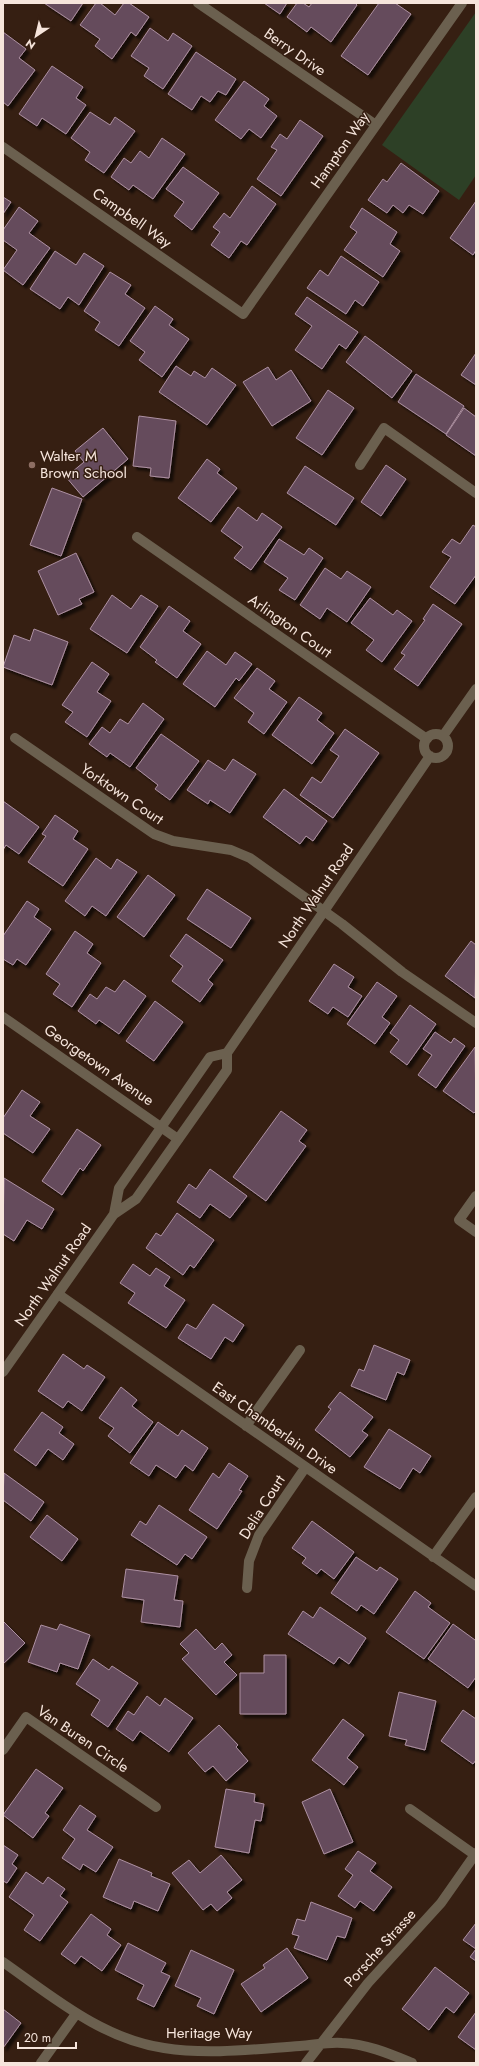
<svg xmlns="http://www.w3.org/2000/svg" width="479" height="2066" viewBox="0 0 479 2066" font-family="Jost,sans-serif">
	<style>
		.green { fill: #2d4026 }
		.building { fill: #654b5b; stroke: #ad90a2; filter: url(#shadow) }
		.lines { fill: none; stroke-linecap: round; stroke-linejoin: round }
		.minor { stroke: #6b604f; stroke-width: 10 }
		.tertiary { stroke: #6b604f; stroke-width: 10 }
		.education-dot { fill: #8d6e63; stroke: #361f12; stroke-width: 1.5 }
		.labels { text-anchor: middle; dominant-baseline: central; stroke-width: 3; stroke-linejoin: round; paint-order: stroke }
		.street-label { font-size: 15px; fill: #f6e5dc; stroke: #361f12 }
		.poi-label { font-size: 15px; fill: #f6e5dc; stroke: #361f12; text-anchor: start }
	</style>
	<defs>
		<filter id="shadow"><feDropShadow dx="3.5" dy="3.5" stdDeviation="1" flood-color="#0009"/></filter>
	</defs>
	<rect width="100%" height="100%" fill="#361f12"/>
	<path class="green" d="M476 12V175L459 200 382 145Z"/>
	<path class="building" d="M44 3H83L71 21Z
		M96 3H100L115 15 124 3H129L149 17 136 36 131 32 112 59 95 46 100 39 80 25Z
		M264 3H287L280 14Z
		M297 3H303L309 7 312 3H355L357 5 331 42 311 27 307 32 287 17Z
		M379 3H395L411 14 368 75 341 56Z
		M150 28 168 41 173 33 192 46 163 89 144 76 149 68 131 56Z
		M3 32 26 49 19 58 35 70 8 106 3 102Z
		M196 52 236 79 226 95 218 91 210 102 201 96 192 110 168 94Z
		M52 66 83 87 76 98 86 105 66 134 42 118 37 126 19 114Z
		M244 81 269 99 264 106 277 116 261 138 249 129 241 139 215 120Z
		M90 112 110 125 115 117 135 131 104 173 85 160 90 152 71 138Z
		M300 120 323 136 281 196 257 179 277 150 271 147 280 134 287 139Z
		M162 138 185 154 153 199 133 185 129 190 111 177 124 158 131 163 140 151 149 158Z
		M401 163 439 191 423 214 409 205 403 213 393 205 387 213 368 200 383 179 387 182Z
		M183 167 219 193 192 230 174 216 184 202 166 189Z
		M252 186 276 204 247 245 241 241 229 258 211 245 220 232 213 227 224 213 230 218Z
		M3 197 11 202 3 214Z
		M476 201V250L473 255 450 238Z
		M19 207 38 221 29 233 50 248 23 285 3 270 17 250 3 240V230Z
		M362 208 397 232 390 244 400 251 383 277 344 250 357 232 350 227Z
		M55 251 76 265 84 253 104 266 79 305 68 297 60 309 30 289Z
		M341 256 379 282 363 306 355 300 346 314 307 288 320 270 328 276Z
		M110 272 131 285 125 294 145 308 119 346 95 330 100 322 84 311Z
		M307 297 358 332 346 349 339 344 322 369 295 350 312 326 295 314Z
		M155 306 173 319 169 325 189 339 162 377 139 360 145 352 130 341Z
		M365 336 412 371 392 398 346 362Z
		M476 353V385L461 375Z
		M176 366 191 376 194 371 205 378 212 368 236 385 207 425 159 392Z
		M268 367 276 380 291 370 311 401 272 426 243 382Z
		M416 374 464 406 446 434 398 402Z
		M328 390 354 408 322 455 296 438Z
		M464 408 476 417V456L446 435Z
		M139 416 176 421 169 478 150 476 151 468 133 466Z
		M103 428 128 459 83 497 66 477 84 462 75 451Z
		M207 459 220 469 217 473 237 488 211 522 178 498Z
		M386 465 406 479 381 516 361 502Z
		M305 466 354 498 336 525 287 493Z
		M52 488 82 499 61 556 30 545Z
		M238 507 257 521 262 513 282 527 251 570 234 558 243 547 221 531Z
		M473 525 476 527V575L455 604 430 587 451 557 442 552 452 539 460 544Z
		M279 539 304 555 309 548 323 558 295 600 279 590 288 578 264 562Z
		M76 553 94 592 79 599 82 604 58 615 38 571Z
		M325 568 341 579 347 571 371 587 347 622 327 608 320 619 300 605Z
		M112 595 131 609 141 595 158 606 127 653 90 629Z
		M370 598 393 615 397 610 412 621 382 662 366 650 374 640 351 623Z
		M433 604 462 624 418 686 394 669 405 655 401 653 425 620 423 619Z
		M169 606 190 621 183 631 201 644 177 678 155 662 157 660 140 647Z
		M34 629 68 642 52 685 3 667 14 635 30 641Z
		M207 651 226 665 235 652 252 664 239 681 236 678 215 707 183 684Z
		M92 662 109 674 97 692 111 701 87 737 65 722 73 712 62 705Z
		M257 668 275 681 269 689 287 702 264 734 248 722 254 713 234 698Z
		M299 697 322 713 317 720 334 733 312 764 272 735Z
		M143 703 164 719 130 767 110 753 107 757 89 744 102 727 110 733 120 719 128 724Z
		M345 729 379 753 333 818 300 795 312 777 321 783 339 756 330 750Z
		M161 734 199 761 170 800 155 789 158 785 136 768Z
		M233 759 256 774 230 813 210 800 208 804 187 790 208 760 225 771Z
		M284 789 327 821 313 841 306 836 300 844 263 817Z
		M3 801 39 827 19 854 6 845 3 850Z
		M55 815 78 831 73 839 88 849 63 886 28 862 46 836 42 834Z
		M96 858 111 869 117 859 137 872 106 916 92 906 85 916 65 901Z
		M148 875 175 895 144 937 117 917Z
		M207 889 251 918 231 948 187 919Z
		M27 901 39 909 34 917 51 929 26 965 17 959 13 965 3 959V936Z
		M75 931 93 944 87 953 101 963 72 1007 53 994 60 984 46 974Z
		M186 934 223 960 208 980 213 984 200 1002 172 981 183 966 170 956Z
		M471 941 476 945 475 998 445 976Z
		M334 964 354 977 348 987 362 996 348 1017 333 1007 328 1014 309 1001Z
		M124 980 146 996 119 1034 99 1020 96 1024 78 1011 90 994 97 999 106 987 115 992Z
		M377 982 397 996 382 1017 390 1023 375 1044 347 1024Z
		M155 1001 183 1022 154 1061 126 1041Z
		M410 1005 436 1024 407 1065 390 1052 399 1040 390 1033Z
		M435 1032 451 1043 454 1038 465 1046 436 1088 418 1075 432 1055 423 1049Z
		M475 1047 476 1111 474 1113 443 1091Z
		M22 1090 40 1102 30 1116 50 1129 33 1153 3 1133V1118Z
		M281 1111 307 1130 299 1141 306 1146 266 1201 233 1177Z
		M77 1129 101 1145 83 1171 80 1168 62 1195 42 1181Z
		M210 1169 247 1196 230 1218 210 1204 200 1218 177 1202 189 1184 196 1189Z
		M4 1178 54 1209 42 1229 27 1220 14 1241 3 1234Z
		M177 1213 214 1240 194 1268 190 1265 183 1275 146 1248 156 1233 161 1236Z
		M133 1264 150 1276 156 1268 170 1277 164 1286 185 1300 166 1328 128 1303 135 1293 120 1283Z
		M213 1304 244 1325 233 1342 225 1337 211 1359 178 1338 187 1324 196 1329Z
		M374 1345 410 1360 404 1375 397 1372 386 1400 351 1386 359 1369 364 1371Z
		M63 1354 84 1369 87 1365 105 1377 82 1411 68 1401 63 1408 38 1391Z
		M121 1387 137 1400 132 1406 153 1422 130 1453 108 1436 114 1428 99 1418Z
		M340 1392 373 1417 362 1431 368 1435 350 1457 315 1430 331 1409 328 1407Z
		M42 1412 63 1427 59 1433 74 1444 63 1460 48 1449 36 1466 14 1450Z
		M158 1422 178 1436 182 1430 208 1448 193 1471 185 1465 176 1478 156 1465 149 1476 130 1463Z
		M389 1429 431 1456 420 1473 413 1468 400 1489 364 1467Z
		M229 1463 248 1476 239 1490 242 1491 217 1529 189 1510 213 1473 219 1478Z
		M4 1473 44 1502 31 1521 3 1500Z
		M159 1505 207 1537 192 1559 185 1554 177 1565 131 1535 140 1521 146 1525Z
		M47 1515 78 1539 62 1561 30 1537Z
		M312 1521 354 1552 334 1579 321 1569 317 1574 302 1563 306 1558 292 1548Z
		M356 1557 377 1571 380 1567 398 1579 374 1614 361 1605 357 1611 331 1593Z
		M126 1569 178 1576 174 1600 183 1601 180 1627 141 1622 144 1600 122 1597Z
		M415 1591 431 1603 428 1607 450 1623 424 1659 386 1632Z
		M320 1607 366 1638 349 1664 339 1657 334 1664 288 1634 303 1611 313 1618Z
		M3 1621 25 1643 3 1664Z
		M60 1624 90 1635 78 1669 60 1663 57 1672 28 1662 41 1625 57 1630Z
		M453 1624 475 1640 476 1639V1677L468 1688 428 1659Z
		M196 1629 215 1650 222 1643 232 1655 224 1662 237 1675 216 1695 182 1659 189 1653 180 1644Z
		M264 1655H286V1714H240V1673H264Z
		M93 1659 109 1670 112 1666 138 1683 108 1727 91 1715 100 1700 76 1684Z
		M399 1692 436 1701 425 1750 405 1745 407 1740 389 1736Z
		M147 1696 160 1706 165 1698 193 1718 169 1752 140 1731 133 1741 116 1729 128 1711 134 1715Z
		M463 1710 476 1719V1760L473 1764 441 1741Z
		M343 1719 364 1735 347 1758 358 1767 344 1785 312 1760Z
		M219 1725 238 1745 236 1747 248 1761 226 1781 213 1766 205 1772 188 1753Z
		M36 1769 63 1788 45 1813 49 1816 33 1838 3 1815Z
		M226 1789 255 1794 254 1802 264 1804 261 1821 255 1820 249 1853 215 1847Z
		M330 1789 353 1842 324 1854 302 1802Z
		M80 1805 96 1816 87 1830 113 1847 96 1872 83 1864 80 1870 62 1858 75 1839 63 1830Z
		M3 1845 18 1855 12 1864 17 1868 7 1883 3 1881Z
		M358 1851 376 1863 370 1871 392 1887 374 1911 360 1901 355 1908 338 1896 353 1875 345 1869Z
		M221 1855 242 1880 227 1892 232 1898 217 1911 211 1904 203 1910 172 1873 189 1860 200 1873Z
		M119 1859 152 1873 151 1876 170 1884 158 1911 134 1901 131 1909 103 1897Z
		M26 1872 43 1884 48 1877 65 1889 60 1896 68 1902 40 1941 24 1930 34 1915 9 1897Z
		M311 1902 352 1918 345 1938 337 1936 327 1960 294 1948 299 1936 292 1934 297 1919 305 1921Z
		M91 1914 111 1929 107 1935 121 1945 102 1971 81 1956 75 1964 61 1954Z
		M476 1923V1961L470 1957 476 1949 463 1940Z
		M128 1943 166 1963 161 1972 170 1976 154 2007 137 1999 144 1985 115 1970Z
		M287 1948 308 1978 261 2012 241 1984 265 1968 263 1965Z
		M191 1950 234 1970 214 2014 197 2006 201 1998 175 1986Z
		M435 1967 469 1993 454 2013 446 2007 429 2030 402 2009Z
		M3 2009 21 2023 3 2048Z
		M476 2012V2050L458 2037Z"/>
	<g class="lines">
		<path class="minor" d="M198 3 376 125
			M3 147 243 314 462 3
			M360 465 384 428 476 493
			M137 537 427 739
			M15 738 154 834 173 841 231 850 250 858 342 924 402 972 476 1023
			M3 1017 178 1139
			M476 1196 459 1220 476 1232
			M58 1294 476 1586
			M246 1426 300 1350
			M433 1557 476 1497
			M247 1588 249 1561 259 1535 305 1468
			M3 1750 26 1717 156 1807
			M410 1809 475 1855
			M3 1962C53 1997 102 2039 164 2048 208 2055 256 2049 300 2046 314 2045 328 2042 342 2043 367 2044 390 2054 412 2063
			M41 2063 76 2014
			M306 2063 368 1983 441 1903 476 1853"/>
		<path class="tertiary" d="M424 746a12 12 0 1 1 24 0a12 12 0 1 1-24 0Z
			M443 736 476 689
			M114 1214 119 1188 210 1057 227 1053
			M3 1372 114 1214 136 1199 227 1070V1053L430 756"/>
	</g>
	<circle class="education-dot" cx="32" cy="465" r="4"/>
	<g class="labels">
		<g class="street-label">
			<text transform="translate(295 52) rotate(35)">Berry Drive</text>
			<text transform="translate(340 150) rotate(-55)">Hampton Way</text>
			<text transform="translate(132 218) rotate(35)">Campbell Way</text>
			<text transform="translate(290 626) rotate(35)">Arlington Court</text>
			<text transform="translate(122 794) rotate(34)">Yorktown Court</text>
			<text transform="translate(316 896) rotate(-56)">North Walnut Road</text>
			<text transform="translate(99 1065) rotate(35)">Georgetown Avenue</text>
			<text transform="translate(53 1275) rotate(-55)">North Walnut Road</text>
			<text transform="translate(275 1428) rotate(35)">East Chamberlain Drive</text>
			<text transform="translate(262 1507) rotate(-58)">Delia Court</text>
			<text transform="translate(83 1739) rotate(34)">Van Buren Circle</text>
			<text transform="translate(380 1948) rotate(-48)">Porsche Strasse</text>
			<text x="209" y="2033">Heritage Way</text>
		</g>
		<g class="poi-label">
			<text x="40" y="456">Walter M<tspan x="40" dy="17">Brown School</tspan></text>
		</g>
	</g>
	<rect width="479" height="2066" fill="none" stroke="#f6e5dc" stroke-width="8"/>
	<g transform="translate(36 36) rotate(215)" stroke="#361f12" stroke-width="3" paint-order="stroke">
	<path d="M0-3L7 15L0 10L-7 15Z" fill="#f6e5dc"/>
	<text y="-6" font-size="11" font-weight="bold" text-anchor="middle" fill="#f6e5dc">N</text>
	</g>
	<path d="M18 2042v6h58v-6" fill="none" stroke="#f6e5dc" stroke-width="2"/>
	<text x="24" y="2042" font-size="12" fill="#f6e5dc" stroke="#361f12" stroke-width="3" paint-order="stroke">20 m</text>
</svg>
